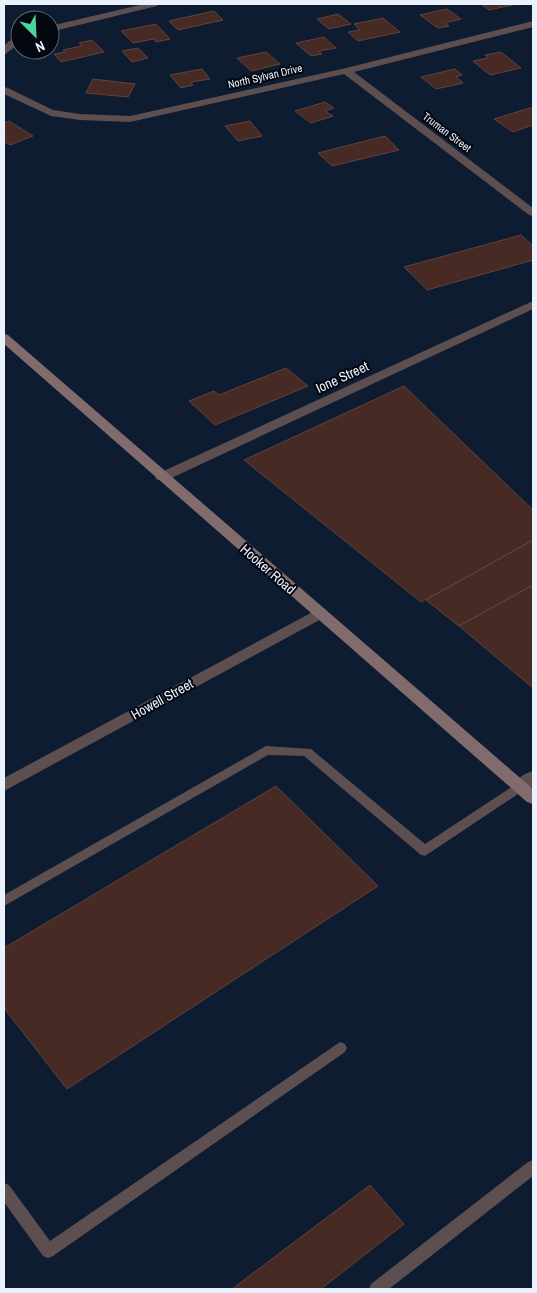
<svg xmlns="http://www.w3.org/2000/svg" width="537" height="1293" viewBox="0 0 537 1293" font-family="'Archivo Narrow',sans-serif">
	<style>
		.building { fill: #482a24; stroke: #62423c }
		.lines { fill: none; stroke-linecap: round; stroke-linejoin: round }
		.service { fill: #5d4e4f; fill-rule: evenodd }
		.minor { fill: #5d4e4f; fill-rule: evenodd }
		.secondary { fill: #826b6c; fill-rule: evenodd }
		.labels { text-anchor: middle; dominant-baseline: central; stroke-width: 4; stroke-linejoin: round; paint-order: stroke }
		.far-street-label { font-size: 11px; fill: #eaf2fe; stroke: #03070f }
		.street-label { font-size: 14px; fill: #eaf2fe; stroke: #03070f }
	</style>
	<rect width="100%" height="100%" fill="#0d1c31"/>
	<path class="building" d="M481 4H517L489 10Z
		M447 9 461 19 445 23 449 26 438 28 420 15Z
		M214 11 223 20 178 30 169 21Z
		M338 14 351 24 329 29 317 19Z
		M383 18 400 32 358 41 348 32 360 30 354 24Z
		M156 24 170 39 156 42 154 39 133 43 121 31Z
		M324 37 336 48 319 51 322 54 311 56 296 43Z
		M92 40 104 52 61 62 54 54 65 52 63 50 82 46 79 43Z
		M138 48 148 58 132 62 122 51Z
		M266 52 280 64 251 71 237 58Z
		M501 52 521 68 490 75 473 61 488 58 485 55Z
		M202 69 210 79 191 82 193 85 181 88 170 75Z
		M455 69 462 75 456 77 463 83 436 89 421 77Z
		M93 79 135 84 128 97 86 93Z
		M325 102 334 108 325 111 333 116 311 123 295 111Z
		M533 107V125L513 132 494 119Z
		M9 121 33 136 10 145 4 141V123Z
		M250 121 262 136 238 141 225 126Z
		M385 136 399 150 332 166 318 153Z
		M521 235 533 246V260L427 290 404 267Z
		M286 368 308 386 215 425 189 401 214 391 219 395Z
		M404 386 533 510V540L421 602 244 460Z
		M533 540V585L459 626 426 600Z
		M533 585V688L459 626Z
		M276 786 378 886 67 1089 4 1008V948Z
		M370 1185 404 1224 321 1289H232Z"/>
	<g class="lines">
		<path class="service" d="M266 746 311 749 425 844 516 784H524L526 787 524 790 425 856 421 855 304 756 268 755 4 906V895Z
			M340 1042 345 1044 347 1048 345 1052 53 1256 48 1258 43 1256 4 1202V1183L9 1185 50 1241Z
			M533 1160V1176L389 1289H369L371 1284 528 1162Z"/>
		<path class="minor" d="M144 4H159L157 6 50 32V26Z
			M533 21V27L354 72 533 208V216L529 215 344 74 130 122 80 120 51 116 4 94V87L8 88 53 110 80 114 130 116 346 68Z
			M20 37V43L4 55V46L9 41Z
			M533 301V309L167 480H157L155 477 157 474Z
			M320 608 325 609 327 613 325 617 4 791V778Z
			M533 771V786L520 793 514 791 512 787C516 779 525 773 533 771Z"/>
		<path class="secondary" d="M4 334 8 335 533 789V804L527 802 4 344Z"/>
	</g>
	<g class="labels">
		<g class="far-street-label">
			<text transform="translate(265 76) rotate(-13)">North Sylvan Drive</text>
			<text transform="translate(447 132) rotate(37)">Truman Street</text>
		</g>
		<g class="street-label">
			<text transform="translate(342 377) rotate(-25)">Ione Street</text>
			<text transform="translate(268 569) rotate(41)">Hooker Road</text>
			<text transform="translate(162 699) rotate(-29)">Howell Street</text>
		</g>
	</g>
	<rect width="537" height="1293" fill="none" stroke="#eaf2fe" stroke-width="10"/>
	<g transform="translate(35 35) rotate(156)"><circle r="24" fill="#03070f" stroke="#5f656f"/>
	<path d="M0-4L9 19L0 12L-9 19Z" fill="#4bd49b"/>
	<text y="-8" font-size="14" font-weight="bold" text-anchor="middle" fill="#eaf2fe">N</text>
	</g>
</svg>
